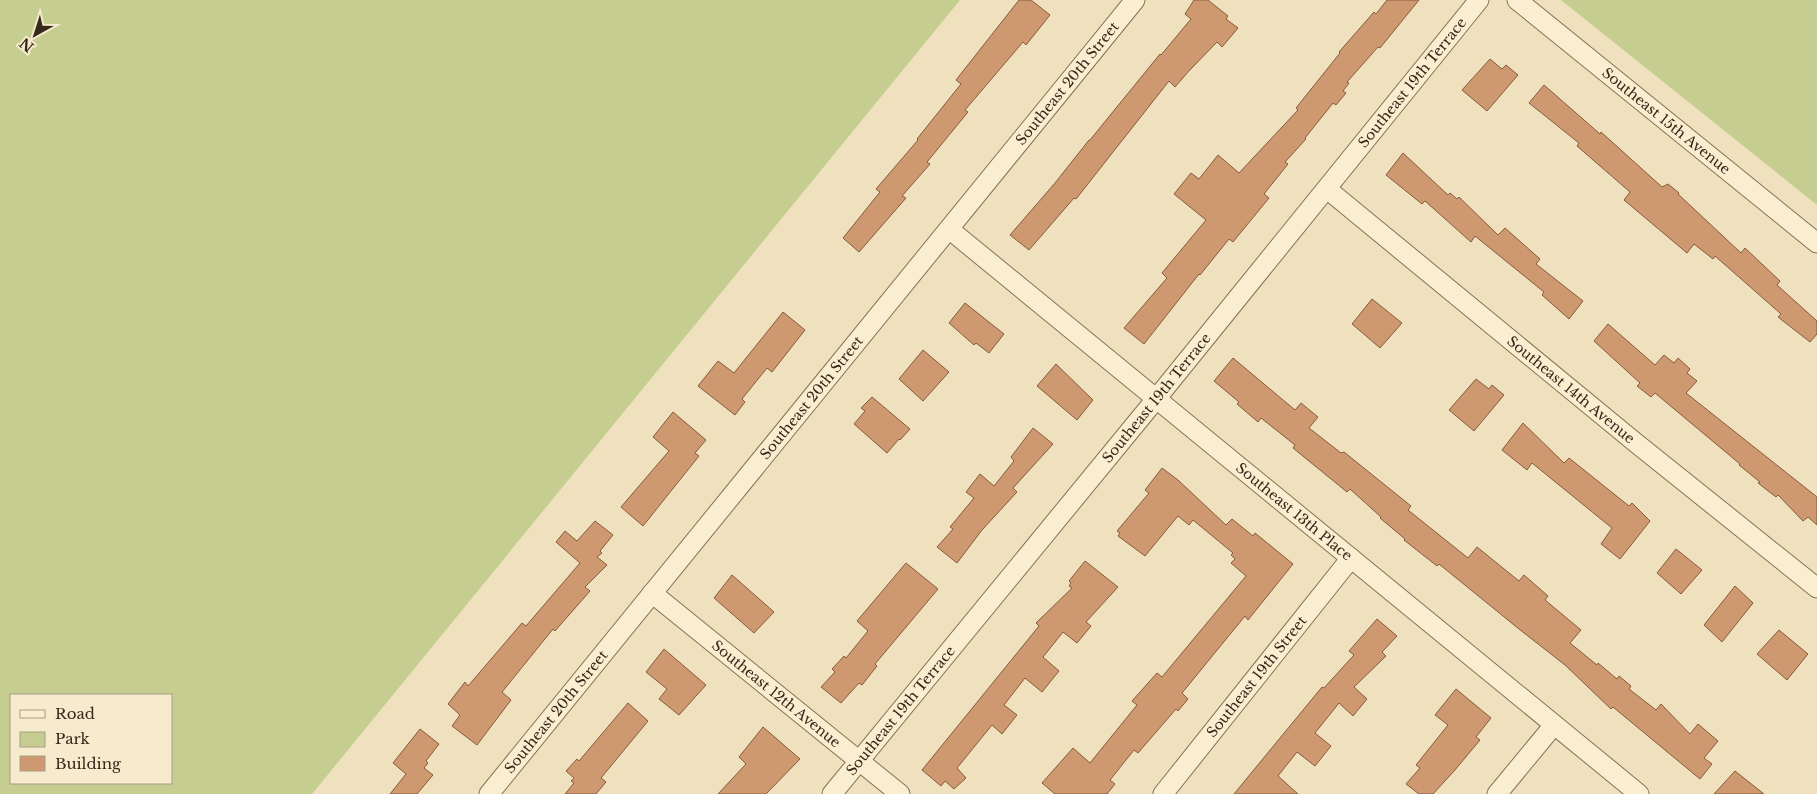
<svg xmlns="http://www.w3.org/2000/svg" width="1817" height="794" viewBox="0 0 1817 794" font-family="'Libre Baskerville',serif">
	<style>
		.green { fill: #c5cd91; fill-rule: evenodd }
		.building { fill: #ce9971; stroke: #875a3b }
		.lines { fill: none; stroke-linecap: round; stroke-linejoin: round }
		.minor-casing { stroke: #877156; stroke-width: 21 }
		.minor { stroke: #faeed0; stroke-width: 19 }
		.labels { text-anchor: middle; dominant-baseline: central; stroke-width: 5; stroke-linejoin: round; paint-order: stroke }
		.street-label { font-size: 14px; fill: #36281b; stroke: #f6ebcc }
	</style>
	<rect width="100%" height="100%" fill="#efe1bd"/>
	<path class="green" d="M0 0H960L312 794H0ZM171 695V783H11V695Z
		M1561 0H1817V205Z"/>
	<path class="building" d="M1019 0H1031L1050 15 1026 45 1023 42 965 110 968 112 927 162 930 164 902 196 906 198 859 252 843 238 880 192 876 189 918 140 917 139 961 84 956 80Z
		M1194 0H1208L1228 16 1226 19 1238 28 1222 47 1217 42 1188 72 1175 87 1169 81 1076 199 1074 198 1029 250 1010 235 1055 183 1089 140H1090L1160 54 1161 55 1191 19 1185 14Z
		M1387 0H1419L1380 48 1378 47 1347 82 1349 83 1343 91 1346 93 1336 105 1333 103 1305 138 1306 139 1285 162 1288 164 1264 194 1269 198 1233 242 1229 239 1200 275 1199 274 1144 344 1124 328 1167 278 1162 273 1206 220 1174 194 1191 173 1199 179 1218 155 1239 173 1298 110 1296 108 1340 53 1339 52 1374 12 1376 14Z
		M1490 59 1502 69 1506 65 1518 75 1487 111 1462 90Z
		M1544 85 1600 134 1601 132 1662 187 1668 184 1679 193 1678 194 1741 253 1745 248 1780 281 1777 285 1817 321V334L1810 342 1778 317 1781 314 1715 256 1713 259 1694 244 1687 253 1624 200 1630 192 1577 146 1579 143 1529 103Z
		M1403 153 1448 195 1450 193 1457 199 1459 197 1498 235 1505 228 1540 259 1536 264 1583 301 1569 319 1542 295 1544 292 1475 236 1471 242 1425 201 1422 204 1386 175Z
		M1372 299 1402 323 1380 348 1352 324Z
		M965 303 1004 334 989 353 976 343 974 345 949 323Z
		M783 312 805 330 772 372 767 368 742 399 745 402 735 415 698 386 718 361 734 373Z
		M1608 324 1655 365 1664 355 1674 363 1678 358 1690 369 1687 373 1697 381 1686 393 1817 497V525L1808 517 1803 521 1778 495 1776 497 1758 483 1760 482 1739 465 1740 464 1655 393 1651 397 1637 386 1640 383 1594 341Z
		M923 350 949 372 923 401 899 379Z
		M1233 358 1295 410 1301 403 1318 417 1309 428 1341 453 1344 452 1411 506 1408 510 1468 558 1477 547 1519 581 1524 575 1548 596 1545 600 1581 630 1570 643 1597 665 1598 663 1617 679 1619 676 1631 686 1629 689 1656 710 1661 704 1690 734 1698 724 1718 741 1704 758 1712 764 1700 779 1613 707 1611 709 1565 665 1519 629 1439 564 1437 566 1404 540 1405 539 1380 518 1381 517 1350 489 1347 492 1293 448 1295 445 1261 418 1258 422 1237 404 1239 402 1214 381Z
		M1056 364 1093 400 1077 420 1037 386Z
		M1476 379 1489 389 1492 385 1504 395 1474 431 1449 410Z
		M872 397 910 429 900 440 899 439 887 453 854 424 865 411 861 408Z
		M673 412 706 440 695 453 699 456 643 526 621 507 669 451 653 437Z
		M1523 423 1564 463 1569 458 1629 506 1632 503 1650 521 1620 559 1601 544 1612 528 1532 463 1527 470 1502 450Z
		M1033 428 1053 444 1013 488 1017 492 982 530 957 563 937 547 953 529 950 527 974 498 966 492 980 474 994 486 1014 461 1011 457Z
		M1162 468 1178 480 1226 525 1232 519 1253 536 1255 533 1293 564 1248 620 1245 616 1182 693 1188 699 1178 711 1176 709 1138 753 1134 750 1110 780 1115 784 1107 794H1055L1042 783 1073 748 1090 763 1137 705 1132 701 1157 673 1162 677 1246 576 1231 563 1235 559 1231 555 1233 553 1193 520 1189 525 1178 516 1145 556 1118 536 1120 533 1117 531 1149 493 1145 490Z
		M595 521 613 535 600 551 602 553 597 557 607 565 585 587 590 591 555 631 553 629 502 692 511 700 477 745 452 726 460 715 448 704 465 682 468 686 522 623 526 626 580 563 556 542 565 531 577 541Z
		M1676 549 1702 570 1681 594 1657 573Z
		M1085 561 1118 587 1086 622 1091 626 1077 643 1063 632 1043 657 1059 671 1042 692 1025 678 1004 705 1017 715 1002 734 992 725 957 768 966 778 954 789 945 781 941 786 922 770 1039 626 1036 623 1072 588 1069 586 1071 583 1069 581Z
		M906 563 938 589 875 664 877 666 862 685 859 683 841 703 821 687 835 672 832 669 844 656 846 658 868 631 857 621Z
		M732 575 774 612 754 633 714 598Z
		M1735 586 1753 603 1722 642 1704 625Z
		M1377 619 1397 636 1382 652 1386 656 1354 687 1367 699 1353 716 1339 703 1315 733 1331 746 1315 766 1297 752 1278 776 1298 794H1234L1322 687 1324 688 1354 655 1349 651Z
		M1779 630 1808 654 1787 680 1757 654Z
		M664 649 706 685 679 715 659 699 667 689 646 672Z
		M1456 689 1491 718 1476 737 1480 740 1455 770 1433 794H1419L1406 784 1420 768 1416 765 1448 725 1435 715Z
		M628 703 648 721 601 778 606 782 596 794H565L574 783 571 781 574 778 566 771 577 759 579 761Z
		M763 727 800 759 766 794H718L746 764 739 757Z
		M420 729 439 744 426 761 428 763 424 768 433 775 417 794H390L406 774 393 763Z
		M1735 771 1764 794H1714Z"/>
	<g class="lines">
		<defs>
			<g id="minor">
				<path id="s1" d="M1517 0 1817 243"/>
				<path id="s2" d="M1327 189 1636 443 1817 588"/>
				<path id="s3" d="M949 229 1639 794"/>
				<path id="s4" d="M652 593 900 794"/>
				<path id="s5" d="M489 794 1135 0"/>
				<path id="s6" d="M832 794 1156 399 1479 0"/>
				<path id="s7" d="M1163 794 1351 558"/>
				<path d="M1497 794 1554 725"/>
			</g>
		</defs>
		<use href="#minor" class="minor-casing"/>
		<use href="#minor" class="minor"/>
	</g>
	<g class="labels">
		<g class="street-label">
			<text stroke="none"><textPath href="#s5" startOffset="916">Southeast 20th Street</textPath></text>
			<text stroke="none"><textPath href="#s6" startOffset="918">Southeast 19th Terrace</textPath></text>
			<text stroke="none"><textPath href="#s1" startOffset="192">Southeast 15th Avenue</textPath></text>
			<text stroke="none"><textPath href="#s2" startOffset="316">Southeast 14th Avenue</textPath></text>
			<text stroke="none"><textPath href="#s5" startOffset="511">Southeast 20th Street</textPath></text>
			<text stroke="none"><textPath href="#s6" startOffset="512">Southeast 19th Terrace</textPath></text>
			<text stroke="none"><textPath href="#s3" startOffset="446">Southeast 13th Place</textPath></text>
			<text stroke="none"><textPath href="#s7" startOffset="150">Southeast 19th Street</textPath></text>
			<text stroke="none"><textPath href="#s4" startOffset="160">Southeast 12th Avenue</textPath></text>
			<text stroke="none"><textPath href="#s5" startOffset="106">Southeast 20th Street</textPath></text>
			<text stroke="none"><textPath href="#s6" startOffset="108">Southeast 19th Terrace</textPath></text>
		</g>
	</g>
	<rect x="10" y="694" width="162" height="90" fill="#f6ebcc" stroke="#a99d85"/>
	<rect x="20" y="710" width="25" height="8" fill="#faeed0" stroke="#a99d85"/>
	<text x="55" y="719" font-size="15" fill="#36281b">Road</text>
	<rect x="20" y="732" width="25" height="15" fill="#c5cd91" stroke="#a99d85"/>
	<text x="55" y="744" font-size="15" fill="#36281b">Park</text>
	<rect x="20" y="756" width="25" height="15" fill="#ce9971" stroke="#a99d85"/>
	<text x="55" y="769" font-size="15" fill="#36281b">Building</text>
	<g transform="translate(35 35) rotate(219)" stroke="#f6ebcc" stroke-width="4" paint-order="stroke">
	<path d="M0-4L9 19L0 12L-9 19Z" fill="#36281b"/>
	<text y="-8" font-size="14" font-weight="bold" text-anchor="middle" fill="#36281b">N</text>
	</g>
</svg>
